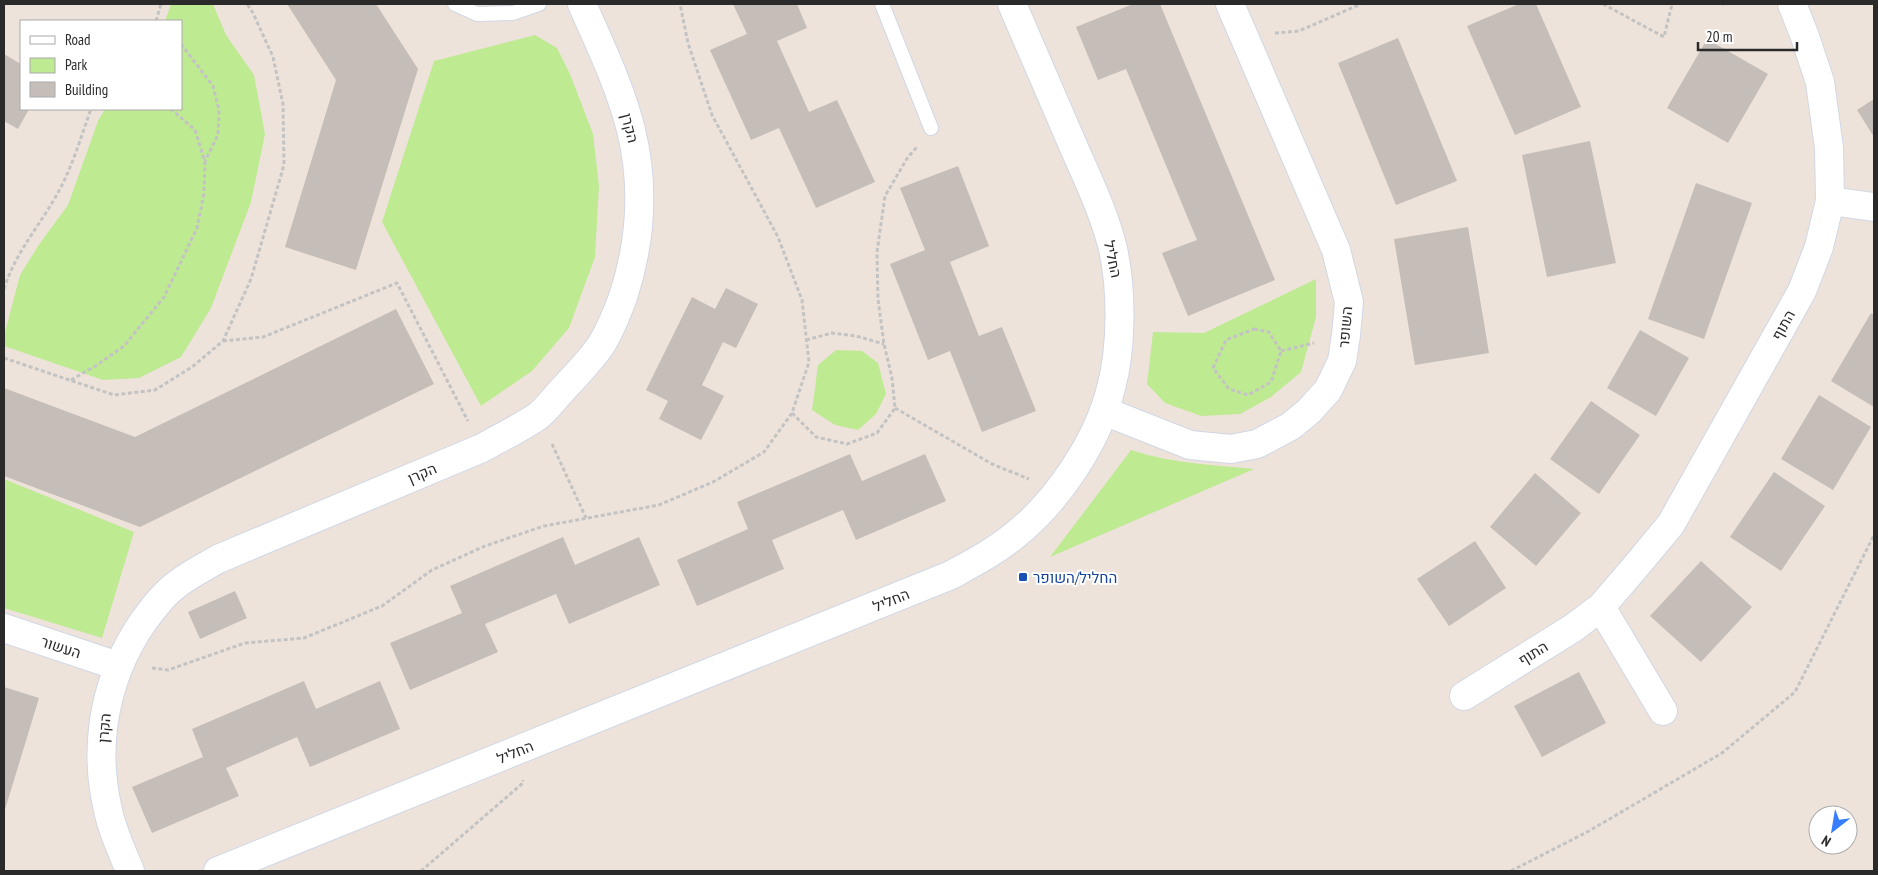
<svg xmlns="http://www.w3.org/2000/svg" width="1878" height="875" viewBox="0 0 1878 875" font-family="'PT Sans Narrow',Heebo,sans-serif">
	<style>
		.green { fill: #beea92 }
		.building { fill: #c5bdb8 }
		.lines { fill: none; stroke-linecap: round; stroke-linejoin: round }
		.lane-casing { stroke: #d0d7e5; stroke-width: 16 }
		.street-casing { stroke: #d0d7e5; stroke-width: 30 }
		.secondary-casing { stroke: #d0d7e5; stroke-width: 30 }
		.path { stroke: #c3c3c3; stroke-width: 3; stroke-dasharray: 4 2.5; stroke-linecap: butt }
		.lane { stroke: #fff; stroke-width: 14 }
		.street { stroke: #fff; stroke-width: 28 }
		.secondary { stroke: #fff; stroke-width: 28 }
		.transit-dot { fill: #1a4fb4; stroke: #fff; stroke-width: 2 }
		.labels { text-anchor: middle; dominant-baseline: central; stroke-width: 4; stroke-linejoin: round; paint-order: stroke }
		.street-label { font-size: 15px; fill: #2a2a2a; stroke: #fff }
		.transit-label { font-size: 15px; fill: #164399; stroke: #fff; text-anchor: start }
	</style>
	<rect width="100%" height="100%" fill="#eee3db"/>
	<path class="green" d="M171 4H213L226 35 254 75 265 134 251 202 211 308 181 357 139 378 103 380 4 346V336L20 275 40 243 68 205 98 121 105 109H181V21H165Z
		M535 35 557 48 570 74 593 134 599 186 595 257 569 328 532 371 481 406 382 222 434 61Z
		M1316 279V317L1301 372 1271 397 1240 414 1201 416 1165 403 1147 384 1153 332 1204 333Z
		M836 350 862 351 878 363 886 394 876 414 858 430 835 425 812 410 818 365Z
		M1131 450C1171 463 1213 465 1254 469L1050 557Z
		M4 479 134 532 102 638 4 608Z"/>
	<path class="building" d="M287 4H376L418 69 356 270 285 247 336 80Z
		M733 4H797L807 28 777 41 809 112 837 100 875 182 816 208 779 128 751 140 710 50 747 34Z
		M1133 4H1160L1275 280 1188 316 1162 253 1197 240 1126 69 1098 80 1076 27Z
		M1519 4H1536L1581 107 1515 135 1467 26Z
		M1398 38 1457 181 1396 205 1338 63Z
		M1707 39 1768 74 1728 143 1667 108Z
		M4 54 21 64V109H29L18 129 4 121Z
		M1874 99V137L1857 110Z
		M1590 141 1616 263 1547 277 1522 155Z
		M958 166 989 246 950 262 979 336 1002 327 1036 411 982 432 950 351 928 360 890 264 925 250 900 188Z
		M1696 183 1752 203 1704 339 1648 319Z
		M1468 227 1489 353 1415 365 1394 239Z
		M726 288 758 304 736 348 723 342 702 385 724 396 701 440 659 419 668 401 646 390 692 297 715 309Z
		M396 309 434 384 140 527 4 476V388L135 437Z
		M1871 313 1874 315V407L1831 381Z
		M1640 330 1689 358 1656 416 1607 388Z
		M1819 395 1871 427 1833 490 1781 459Z
		M1591 401 1640 435 1599 494 1550 459Z
		M850 454 862 481 925 454 946 501 856 540 843 510 772 540 784 569 697 606 677 560 748 529 737 502Z
		M1774 472 1825 506 1781 571 1730 537Z
		M1535 473 1581 513 1536 566 1490 527Z
		M563 537 575 565 639 537 660 585 569 624 556 594 485 624 498 652 410 690 390 643 462 613 450 586Z
		M1475 541 1506 588 1449 626 1417 579Z
		M1701 561 1752 607 1701 662 1650 616Z
		M235 591 247 618 200 639 188 612Z
		M1579 672 1606 723 1542 757 1514 706Z
		M304 681 316 709 380 681 400 729 310 767 297 737 226 768 239 796 152 833 132 787 203 757 192 729Z
		M4 687 39 698 4 813Z"/>
	<g class="lines">
		<defs>
			<path id="lane" d="M455 4 477 14 513 13 539 4
				M882 4 931 128"/>
			<path id="street" d="M1830 201 1874 207
				M1104 411 1190 445 1231 449 1257 444 1291 426 1309 411 1328 390 1342 361 1346 335 1349 302 1336 250 1230 4
				M1601 607 1663 711
				M4 628 118 666
				M1464 696 1573 628 1601 607 1637 565 1671 524 1802 291 1819 247 1830 201 1829 148 1820 82 1804 34 1792 4
				M130 871C122 851 112 831 108 810 90 734 110 656 162 598 177 581 199 570 218 559L482 448C501 437 521 428 538 416 548 408 557 395 566 386 578 373 591 360 601 345 610 331 617 313 623 297 641 242 645 187 631 130 620 86 600 45 582 4"/>
			<path id="secondary" d="M218 871 951 575C973 563 996 551 1015 535 1057 502 1098 441 1111 388 1122 347 1122 290 1113 249 1104 212 1087 178 1072 143 1052 97 1032 50 1012 4"/>
		</defs>
		<use href="#lane" class="lane-casing"/>
		<use href="#street" class="street-casing"/>
		<use href="#secondary" class="secondary-casing"/>
		<path class="path" d="M1603 4 1664 37 1672 4
			M1722 4H1724
			M156 21 161 4
			M1275 33 1299 31 1361 4
			M181 44 213 86 219 110 218 135 205 161
			M4 289C16 250 44 221 62 185 74 161 82 134 91 109
			M1254 329 1269 332 1281 351 1271 382 1248 395 1229 389 1213 368 1226 340Z
			M806 340 832 333 856 336 884 344
			M223 341 263 337 397 283 468 421
			M1281 351 1314 343
			M4 358 114 395 155 390 192 367 223 341 251 279 284 165 283 104 273 57 253 13 247 4
			M71 380 97 365 124 346 164 297 197 228 204 193 205 162 195 130 171 109
			M895 408 992 464 1029 479
			M792 413 816 437 847 444 877 433 895 408 892 378 884 344 878 299 877 252 885 196 908 157 917 147
			M552 444 586 518
			M152 668 168 670 245 643 304 638 382 606 432 570 485 546 544 526 659 505 713 482 764 452 792 413 809 362 802 300 778 237 712 115 688 43 680 4
			M421 871 523 783V780
			M1511 871 1589 831 1722 753 1795 692 1874 535"/>
		<use href="#lane" class="lane"/>
		<use href="#street" class="street"/>
		<use href="#secondary" class="secondary"/>
	</g>
	<rect class="transit-dot" x="1018" y="572" width="10" height="10" rx="2.5"/>
	<g class="labels">
		<g class="street-label">
			<text transform="translate(630 128) rotate(76)">הקרן</text>
			<text transform="translate(1113 259) rotate(78)">החליל</text>
			<text transform="translate(1783 325) rotate(-61)">התוף</text>
			<text transform="translate(1345 327) rotate(-85)">השופר</text>
			<text transform="translate(422 473) rotate(-23)">הקרן</text>
			<text transform="translate(891 600) rotate(-22)">החליל</text>
			<text transform="translate(61 647) rotate(18)">העשור</text>
			<text transform="translate(1533 653) rotate(-32)">התוף</text>
			<text transform="translate(104 728) rotate(-85)">הקרן</text>
			<text transform="translate(515 752) rotate(-22)">החליל</text>
		</g>
		<g class="transit-label">
			<text x="1033" y="577">החליל/השופר</text>
		</g>
	</g>
	<rect width="1878" height="875" fill="none" stroke="#2a2a2a" stroke-width="10"/>
	<rect x="20" y="20" width="162" height="90" fill="#ffffff" stroke="#aaaaaa"/>
	<rect x="30" y="36" width="25" height="8" fill="#ffffff" stroke="#aaaaaa"/>
	<text x="65" y="45" font-size="15" fill="#2a2a2a">Road</text>
	<rect x="30" y="58" width="25" height="15" fill="#beea92" stroke="#aaaaaa"/>
	<text x="65" y="70" font-size="15" fill="#2a2a2a">Park</text>
	<rect x="30" y="82" width="25" height="15" fill="#c5bdb8" stroke="#aaaaaa"/>
	<text x="65" y="95" font-size="15" fill="#2a2a2a">Building</text>
	<g transform="translate(1833 830) rotate(211)"><circle r="24" fill="#ffffff" stroke="#aaaaaa"/>
	<path d="M0-4L9 19L0 12L-9 19Z" fill="#377dff"/>
	<text y="-8" font-size="14" font-weight="bold" text-anchor="middle" fill="#2a2a2a">N</text>
	</g>
	<path d="M1698 42v8h99v-8" fill="none" stroke="#2a2a2a" stroke-width="2.5"/>
	<text x="1706" y="42" font-size="15" fill="#2a2a2a" stroke="#ffffff" stroke-width="4" paint-order="stroke">20 m</text>
</svg>
